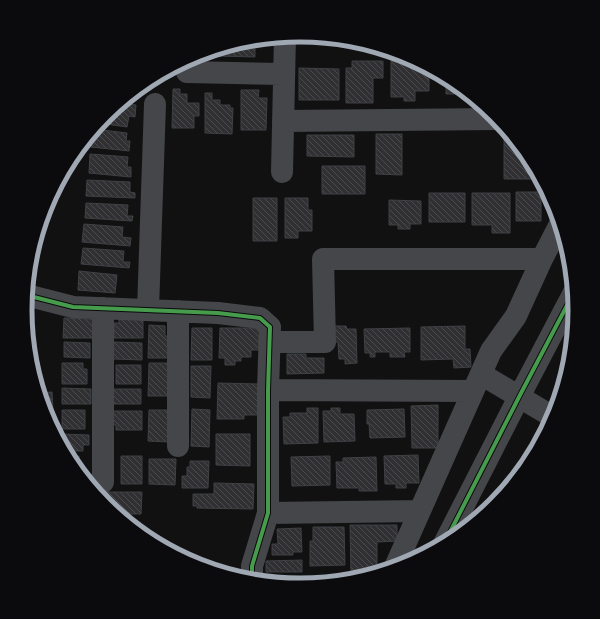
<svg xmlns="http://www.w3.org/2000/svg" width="600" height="619" viewBox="0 0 600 619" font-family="Roboto,sans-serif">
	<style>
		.building { fill: url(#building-back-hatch); stroke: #3f4145 }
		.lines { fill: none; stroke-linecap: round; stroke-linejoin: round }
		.minor { stroke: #45464a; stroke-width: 22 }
		.cycleway-casing { stroke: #0b0b0d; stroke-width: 6 }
		.cycleway { stroke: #469c4c; stroke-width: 4 }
		.rim { fill: none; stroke: #a0a8b4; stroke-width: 5 }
	</style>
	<defs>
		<pattern id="building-back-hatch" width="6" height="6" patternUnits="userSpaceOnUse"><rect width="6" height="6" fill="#303032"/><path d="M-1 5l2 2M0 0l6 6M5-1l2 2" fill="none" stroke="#4b4b4d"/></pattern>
	</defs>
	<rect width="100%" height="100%" fill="#111"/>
	<path class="building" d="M320 36 349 39H320Z
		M255 39V57L217 56V49L247 40Z
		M352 61H383V78H373V103H346V68H352Z
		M391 61H416L429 68V91H415V101H404V97H391Z
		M299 68 339 69V100H299Z
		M446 77 453 81 468 94H446Z
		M173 89H180V94H187V103H199V116H194V128H172Z
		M241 90H259L258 98H267L266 130H241Z
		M205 93H212V100H220V105H230V108H233L232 134 205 133Z
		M127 104 136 105 135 117 129 116 127 127 99 123 106 115 116 106 127 107Z
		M94 129 127 133 126 141H130L129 151 91 147Z
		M376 134H402V175L376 174Z
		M307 135H354V157L307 156Z
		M504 136H511L529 157 534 167V179H504Z
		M90 154 128 157 127 167H131V177L89 173Z
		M322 166H365V194H322Z
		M87 180 130 182V192L135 193V198L86 196Z
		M516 192H546V197H541V221H516Z
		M429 193H465V222H429Z
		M472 193H510V233H492V225H472Z
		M253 198H277V241H253Z
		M285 198H308V210H312V231H298V238H285Z
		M389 200 421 201V224H410V229H398V225H389Z
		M86 203 128 205 127 216H133L132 221 85 218Z
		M84 224 123 227 122 237 131 238 130 246 82 242Z
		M83 248 124 251 123 262H130L129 268 81 264Z
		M79 271 117 275 115 293 78 290Z
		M64 318 93 319V338H63Z
		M119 319H143V338H114V323H119Z
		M149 325 165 326V336H169V358H148Z
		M333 326H346L347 329H356L357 363 345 364V359H339L338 342H334Z
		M465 326V349H470L471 367 454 368 453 359 421 360V327Z
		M192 328H212V360H191Z
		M220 328H260L259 350H251V357H241V361H235V365H225V358H219Z
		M410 328V352H404L405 357H390V352H375V357H370V353H365L364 329Z
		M64 342 90 343V358L64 357Z
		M114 342 142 343V360L113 359Z
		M287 354H306V358H324V373L287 374Z
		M62 363H83V369H87V384H62Z
		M149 363H168V396H148Z
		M116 365H141V384H116Z
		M191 366H211L210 398 191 397Z
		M218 383 259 384V415H244V419H217Z
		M62 388 91 389V404H62Z
		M113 389H141V404H113Z
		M52 392 54 427H52L46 415 39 393Z
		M438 405V448H412L411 406Z
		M307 408H318V443L284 444 283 417H290V413H307Z
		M331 408H340V414H354L355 441 324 442 323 411H331Z
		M192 409 210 410 209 447 191 446Z
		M404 409 405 437 370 438 369 424H367V410Z
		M62 410H85V429H62Z
		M149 410H169V442L148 441Z
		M113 411H142V430H116V425H113Z
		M62 434 89 435V445H83V451H65L62 444Z
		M216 434H250V466L216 465Z
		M418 455 419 483H406V488H396V484H385L384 456Z
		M68 456H79L78 471 71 462Z
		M121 456H142V484H121Z
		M330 456V485L292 486 291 457Z
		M376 457 377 491H359V488H337L336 462H343V458Z
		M149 459H176L175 485 149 484Z
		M190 461H209L208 488H182V476H187V467H190Z
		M214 483 254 484 253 509 197 508V506H193V494H214Z
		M107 492H142L141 514H118L106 505Z
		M350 525H397V541L377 542V572L371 574H351Z
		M313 527H344L345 565 310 566V541H313Z
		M301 528 302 552H293V555H272V544H278L277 529Z
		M302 560V572H266V561Z
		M302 577V584L266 581V578Z"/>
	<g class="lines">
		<path class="minor" d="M187 60V72L283 74
			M283 121 498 119
			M282 172 285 36
			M26 295 73 307 218 313 260 318 270 327 268 390V513L252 566V580
			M103 308V482
			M148 310 155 104
			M178 311V446
			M269 342H325L323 259H542
			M481 374 553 417
			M268 390 473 391
			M268 513 420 511
			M445 542 519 397 573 294
			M395 567 491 351 516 316 542 259 560 224"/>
		<defs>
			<path id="cycleway" d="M26 295 73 307 218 313 260 318 270 327 268 390V513L252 566V580
				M445 542 519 397 573 294"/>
		</defs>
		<use href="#cycleway" class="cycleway-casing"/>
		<use href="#cycleway" class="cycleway"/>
	</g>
	<path d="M0 0H600V619H0ZM32 310a268 268 0 1 1 536 0a268 268 0 1 1-536 0Z" fill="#0b0b0d" fill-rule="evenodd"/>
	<path class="rim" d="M32 310a268 268 0 1 1 536 0a268 268 0 1 1-536 0Z"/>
</svg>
